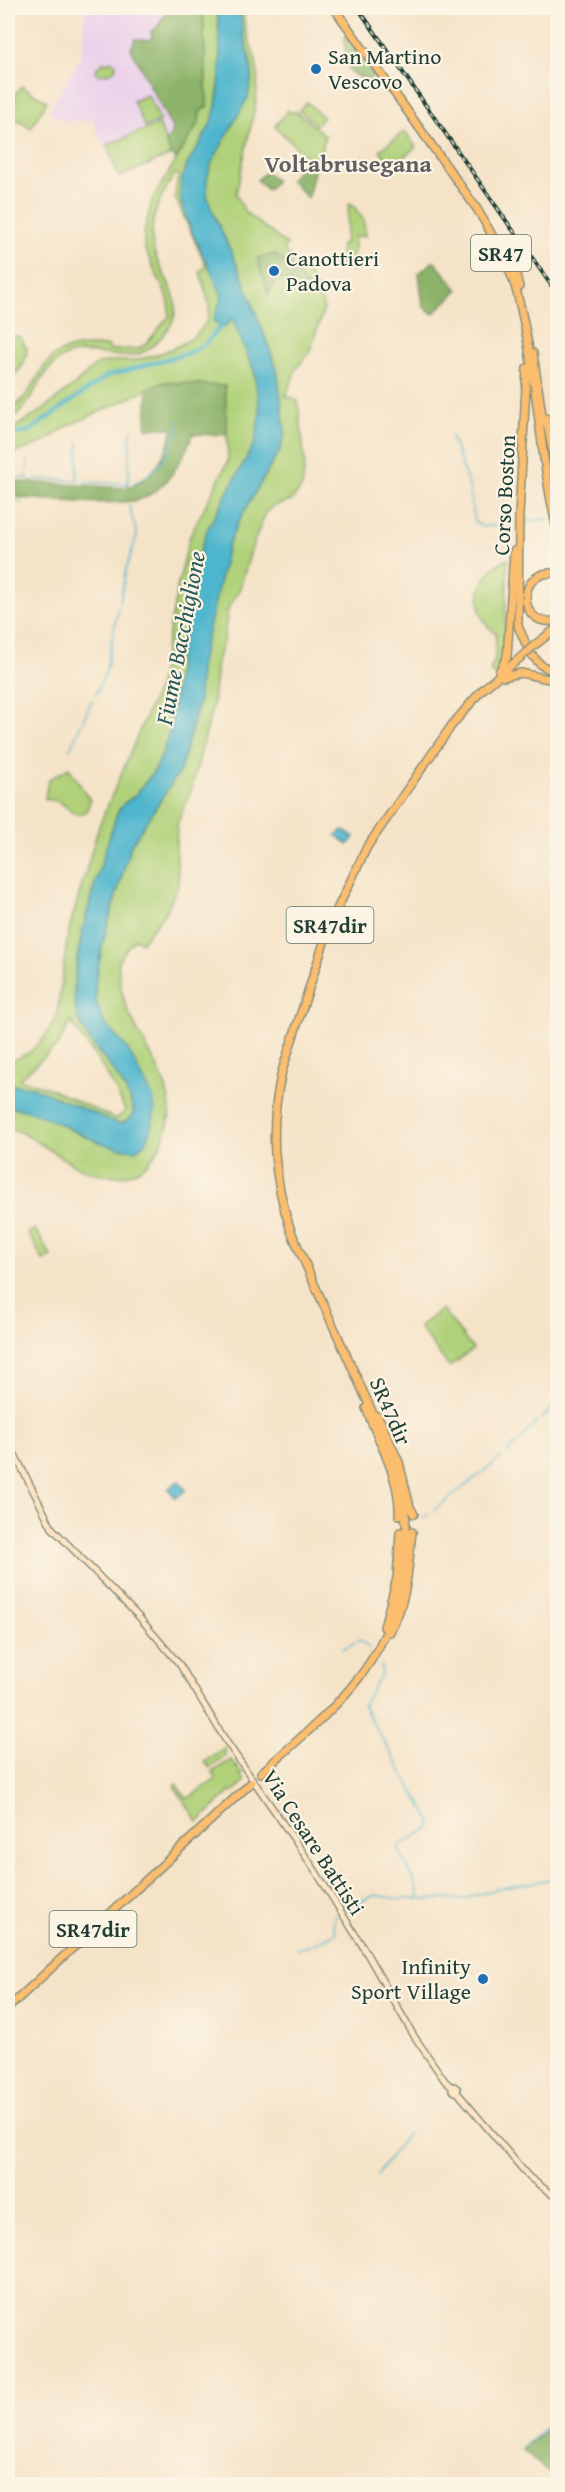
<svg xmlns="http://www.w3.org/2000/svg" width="565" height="2492" viewBox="0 0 565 2492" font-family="'Gentium Book Plus',serif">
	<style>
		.built { fill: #ebd1eb }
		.green { fill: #b0d179; stroke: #688756; stroke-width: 1.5; fill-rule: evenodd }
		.forest { fill: #8cb369; stroke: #56784e; stroke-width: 1.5 }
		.water { fill: #4eb5cd; stroke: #367980; stroke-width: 1.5 }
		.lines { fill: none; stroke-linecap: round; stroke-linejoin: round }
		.stream { stroke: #4eb5cd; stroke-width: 1.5 }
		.canal { stroke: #4eb5cd; stroke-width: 4 }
		.secondary-casing { stroke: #8a907e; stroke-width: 8 }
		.trunk-casing { stroke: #8a907e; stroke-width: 10 }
		.secondary { stroke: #fde5c5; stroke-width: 5 }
		.trunk { stroke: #fbbd6e; stroke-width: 7 }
		.rail-casing { stroke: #1f3d34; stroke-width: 4 }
		.rail { stroke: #fcf5e5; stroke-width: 1.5; stroke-dasharray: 4.5; stroke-linecap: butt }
		.trunk-bridge-casing { stroke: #8a907e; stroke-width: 10; stroke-linecap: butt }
		.trunk-bridge { stroke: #fbbd6e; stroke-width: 7 }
		.poi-dot { fill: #1f6fb2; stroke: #fcf5e5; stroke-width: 2 }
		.labels { text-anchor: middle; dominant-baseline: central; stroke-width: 4.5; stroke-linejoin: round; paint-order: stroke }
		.shield { fill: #fcf5e5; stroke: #617469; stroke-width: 1.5 }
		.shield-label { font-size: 21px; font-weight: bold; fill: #1f3d34 }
		.poi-label { font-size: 22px; fill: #1f3d34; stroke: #fcf5e5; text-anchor: start }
		.street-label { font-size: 22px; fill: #1f3d34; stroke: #fcf5e5 }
		.neighbourhood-label { font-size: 24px; font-weight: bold; fill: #605f63; stroke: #fcf5e5 }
		.water-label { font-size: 24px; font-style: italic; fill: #2b5b5a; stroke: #fcf5e5 }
	</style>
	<rect width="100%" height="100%" fill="#fcf5e5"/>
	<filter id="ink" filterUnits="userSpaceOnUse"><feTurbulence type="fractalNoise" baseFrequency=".0167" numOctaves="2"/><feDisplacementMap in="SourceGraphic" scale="12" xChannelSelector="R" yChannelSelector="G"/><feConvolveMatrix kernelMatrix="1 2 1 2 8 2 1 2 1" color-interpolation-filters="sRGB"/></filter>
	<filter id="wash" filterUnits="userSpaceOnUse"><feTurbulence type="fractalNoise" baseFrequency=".008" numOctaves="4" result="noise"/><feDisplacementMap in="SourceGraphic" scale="24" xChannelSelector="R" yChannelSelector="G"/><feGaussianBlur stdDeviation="1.35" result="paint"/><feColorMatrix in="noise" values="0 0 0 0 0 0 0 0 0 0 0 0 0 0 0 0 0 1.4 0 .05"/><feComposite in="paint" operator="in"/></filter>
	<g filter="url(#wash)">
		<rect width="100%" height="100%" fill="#f5e3c8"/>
		<path class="built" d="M85 8H178L194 102 176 159 171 156 118 177 91 117 84 124 77 117 71 124 48 112 81 57Z"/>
		<path class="green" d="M203 8H217L221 67 215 113 211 124 184 170 188 219 218 285 222 297 221 304 232 317 254 371 260 412 255 442 207 530 180 649 170 730 162 755 155 770 134 796 124 803 117 813C103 860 61 973 78 1018 92 1053 126 1075 134 1112L129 1120 119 1124 32 1087 8 1084V1063L30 1052 45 1037 57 1015 68 933 99 826 159 685 178 584 190 536 228 461 225 386 164 382 66 427 44 442 8 456V426L10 429C33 419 54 401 74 385 81 379 88 371 95 366 107 358 122 363 136 360 159 355 206 341 209 312 210 300 203 284 200 272L206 266 175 197 178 175 175 173C162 195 150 214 152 241 155 275 194 299 165 333 159 340 153 347 145 351 121 365 88 344 64 357 37 371 35 407 8 421V413C54 376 30 342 109 346L108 350 138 349 146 344 169 316V301L144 247V232L152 200 199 122 200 111 207 107ZM71 1022C90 1049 113 1079 125 1111L116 1119 46 1087 19 1079 58 1045Z
			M240 8H243L245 27 256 61 258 75 256 102 236 194 245 212 287 245 284 250 309 275 318 290 324 309 309 353 296 369 287 394 285 395 298 401 305 464 302 487 291 501 276 505 266 512 252 547 240 588 228 609 224 638 217 661 213 705 191 791 177 824 176 848 179 884 166 911 142 942 135 939C130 945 121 953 119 961 118 962 119 969 119 970 120 1020 157 1051 168 1096 175 1123 158 1163 132 1173 123 1177 111 1176 101 1174 65 1169 41 1137 8 1128V1107L34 1111 85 1137 145 1143 127 1048 104 1023 96 1001 95 984 104 937 131 845 180 771 199 702 200 667 228 545 239 520 280 450 285 432 277 369 241 274 211 208 207 194V179L211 164 248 97C249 90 252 81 252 73 252 51 238 30 240 8Z
			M103 61 106 63 112 61 116 64 115 69 108 74 105 73 100 75 96 72 97 67 102 65Z
			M21 86 47 101 31 128 8 114V107Z
			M148 95 160 120 145 127 133 101Z
			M307 102 323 117 316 125 299 110Z
			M288 110 292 113 295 111 325 135 317 168 275 126Z
			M159 124 171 155 119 177 107 145Z
			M405 131 416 147 391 166 380 150Z
			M351 203 364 220 365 236H355L352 270 339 269 341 244H345L349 204Z
			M8 334 21 338 27 349C26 363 20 373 8 378Z
			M508 559 504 658 495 675 490 671 495 658 496 633C468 615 477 570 508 559Z
			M69 768 90 800 87 810C75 820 71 809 61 803 56 800 50 800 45 799L48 780Z
			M35 1229 51 1256 43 1260 28 1233Z
			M442 1309 473 1349 449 1367 419 1327Z
			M225 1747V1756L210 1768 204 1762Z
			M231 1760 238 1766 236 1768 243 1773 240 1775 245 1781 233 1792 231 1791 198 1822 174 1786 176 1784 187 1799 216 1779 212 1772Z"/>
		<path class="forest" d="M169 8H203L207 107 200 111 199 122 176 159 171 155 166 143 173 130 131 49 135 39 149 40 152 37 151 31 156 29Z
			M347 35 376 74 368 80C342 74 347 63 344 39Z
			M307 158 314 171 308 198 290 180Z
			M266 172 276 181 267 190 257 180Z
			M275 254 290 265 310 289 278 278 268 294 257 258Z
			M434 261 458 290 433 314 423 306 419 273Z
			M164 382 225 386 227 435 193 434C184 457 169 485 146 497 124 509 37 498 8 497V481L125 488C152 481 168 454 173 428H146L148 388Z
			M557 2419V2479L523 2451Z"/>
		<path class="water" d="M217 8H240L242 27 252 74 248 97 211 164 207 179V194L211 208 241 274 277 369 285 432 280 450 239 520 228 545 200 667 199 701 180 771 131 845 104 937 95 984 96 1001 104 1023 127 1048 153 1097 155 1110 150 1134 145 1143 136 1150C88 1148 54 1112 8 1107V1084L32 1087 119 1124 129 1120 134 1113C126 1075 92 1053 78 1018 62 974 103 859 117 813L124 803 135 796 155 770 162 755 170 730 180 649 198 558 207 530 255 442 260 412 254 371 232 318 224 328 213 321 222 297C212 266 187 231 181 200 175 167 205 145 213 117 224 81 220 44 217 8Z
			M343 830 354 837 348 845 336 835Z
			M178 1481 186 1490 176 1498 168 1489Z"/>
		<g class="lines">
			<path class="stream" d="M451 436 469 486 475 523 485 527 512 522
				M8 477 29 478
				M27 478 28 459
				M35 479 79 481
				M77 480 79 442
				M84 482 129 484
				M134 483C157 474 177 444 179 420
				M128 486 131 430
				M8 502 21 503
				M525 521 547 519
				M120 602 126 569 137 535 129 505
				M96 694 106 671 118 608
				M70 749 92 700
				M540 1419 558 1404
				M507 1453 537 1422
				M433 1511 502 1457
				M423 1518 430 1513
				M343 1649 360 1640 369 1648
				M381 1665V1674L363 1706 432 1823 430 1828 401 1844 398 1848 417 1888 419 1897
				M341 1909 375 1895 398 1899H465L492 1890 552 1879 558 1880
				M297 1949 314 1944 336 1933 333 1923 337 1911
				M377 2176 408 2133
				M520 2452 558 2414
				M494 2484H495"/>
			<path class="canal" d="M8 436 29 431 107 376 188 353 205 344 223 324"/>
		</g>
	</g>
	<g filter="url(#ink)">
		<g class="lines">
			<defs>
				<path id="secondary" d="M8 1441 52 1528 139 1617 180 1665 226 1741 313 1867 363 1947 414 2036 445 2081 453 2088
					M454 2086 458 2089 455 2092 452 2090Z
					M457 2092 529 2177 558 2199"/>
				<path id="trunk" d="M334 8 477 209C494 238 512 268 519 301 538 377 539 457 558 533
					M505 250 515 270 519 287
					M533 353 543 422
					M527 368 519 516 518 626 530 653 541 665 558 674
					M546 418 558 478
					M558 574C516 565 515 631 558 620
					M558 639 555 652 558 659
					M536 644 558 627
					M499 672 507 657 514 551
					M503 677 521 673 558 681
					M366 1408C378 1441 401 1479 399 1515
					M378 1416 399 1462 410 1507 414 1514
					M384 1627 397 1578 400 1532
					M390 1632C408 1599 408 1567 412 1532
					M261 1773C296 1741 336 1710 364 1671 404 1614 417 1539 397 1472 386 1439 370 1408 356 1376 334 1328 312 1280 291 1231 273 1178 269 1127 282 1071L330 924 367 847 452 725 482 690 521 657
					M8 2008 251 1783"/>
			</defs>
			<use href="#secondary" class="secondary-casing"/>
			<use href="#trunk" class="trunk-casing"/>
			<use href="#secondary" class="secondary"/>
			<use href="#trunk" class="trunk"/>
			<defs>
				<path id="rail" d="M358 8 558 295"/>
			</defs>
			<use href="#rail" class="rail-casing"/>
			<use href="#rail" class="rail"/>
			<defs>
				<path id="trunk-bridge" d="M521 657 536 644"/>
			</defs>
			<use href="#trunk-bridge" class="trunk-bridge-casing"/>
			<use href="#trunk-bridge" class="trunk-bridge"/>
		</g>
	</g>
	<g class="poi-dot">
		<circle cx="316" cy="69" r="6"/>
		<circle cx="274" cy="271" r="6"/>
		<circle cx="483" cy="1979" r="6"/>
	</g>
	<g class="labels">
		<g class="shield">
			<rect x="471" y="235" width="60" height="36" rx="4.5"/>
			<rect x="286.5" y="907" width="87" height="36" rx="4.5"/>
			<rect x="49.5" y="1911" width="87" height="36" rx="4.5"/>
		</g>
		<g class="shield-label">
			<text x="501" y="253">SR47</text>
			<text x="330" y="925">SR47dir</text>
			<text x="93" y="1929">SR47dir</text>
		</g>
		<g class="poi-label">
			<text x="328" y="56">San Martino<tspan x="328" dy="25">Vescovo</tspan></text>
			<text x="286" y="258">Canottieri<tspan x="286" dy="25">Padova</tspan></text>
			<text x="471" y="1966" text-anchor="end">Infinity<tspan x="471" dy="25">Sport Village</tspan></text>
		</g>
		<g class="street-label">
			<text transform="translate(504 495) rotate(-87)">Corso Boston</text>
			<text transform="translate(391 1411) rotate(66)">SR47dir</text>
			<text transform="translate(314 1842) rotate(57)">Via Cesare Battisti</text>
		</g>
		<g class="neighbourhood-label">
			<text x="348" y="163">Voltabrusegana</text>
		</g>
		<g class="water-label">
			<text transform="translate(180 638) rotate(-79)">Fiume Bacchiglione</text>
		</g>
	</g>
	<rect width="565" height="2492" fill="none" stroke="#fcf5e5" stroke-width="30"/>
</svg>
